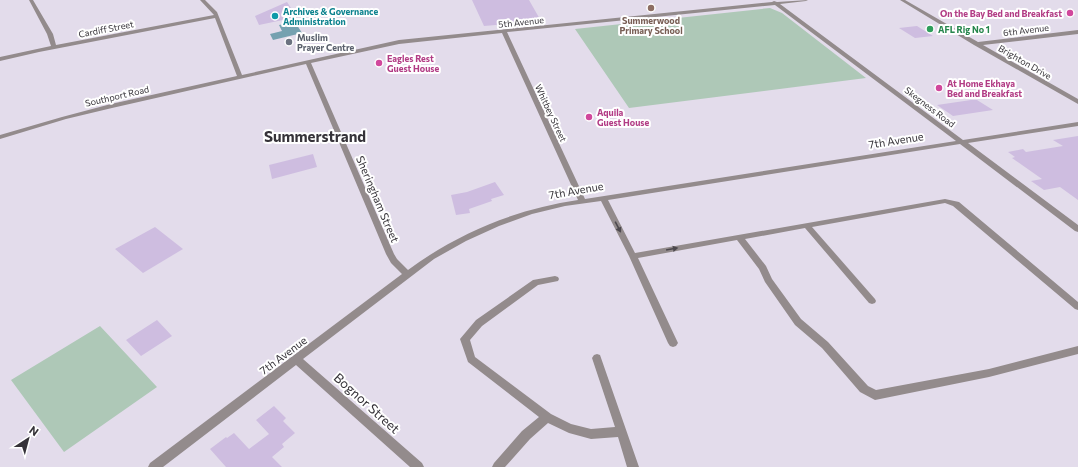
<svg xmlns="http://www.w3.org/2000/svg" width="1078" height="467" viewBox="0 0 1078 467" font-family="Commissioner,sans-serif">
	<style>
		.green { fill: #aec8b7 }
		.water { fill: #75a1b0 }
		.building { fill: #cebde0 }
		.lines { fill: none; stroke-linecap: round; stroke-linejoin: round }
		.minor { fill: #938b8c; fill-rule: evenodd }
		.oneway { fill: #4d494e }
		.education-dot { fill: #8d6e63; stroke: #fff; stroke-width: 1.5 }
		.hotel-dot { fill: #d1479c; stroke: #fff; stroke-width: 1.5 }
		.culture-dot { fill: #0f9aa8; stroke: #fff; stroke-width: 1.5 }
		.leisure-dot { fill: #2e9e5b; stroke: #fff; stroke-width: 1.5 }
		.worship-dot { fill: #6b7280; stroke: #fff; stroke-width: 1.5 }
		.labels { text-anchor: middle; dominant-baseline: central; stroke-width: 4; stroke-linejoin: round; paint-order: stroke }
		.far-culture-label { font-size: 9px; font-weight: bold; fill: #0d838f; stroke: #fff; text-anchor: start }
		.far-hotel-label { font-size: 9px; font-weight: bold; fill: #b23c85; stroke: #fff; text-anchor: start }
		.far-education-label { font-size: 9px; font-weight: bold; fill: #785e54; stroke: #fff }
		.far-street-label { font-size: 9px; fill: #363339; stroke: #fff }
		.far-leisure-label { font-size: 9px; font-weight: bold; fill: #27864d; stroke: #fff; text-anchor: start }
		.far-worship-label { font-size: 9px; font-weight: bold; fill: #5b616d; stroke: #fff; text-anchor: start }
		.street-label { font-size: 11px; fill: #363339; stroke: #fff }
		.near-street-label { font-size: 13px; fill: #363339; stroke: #fff }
		.district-label { font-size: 15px; font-weight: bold; fill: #363339; stroke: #fff }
	</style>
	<rect width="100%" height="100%" fill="#e3dceb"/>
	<path class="green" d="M770 8 782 13 866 78 629 108 575 29Z
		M100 326 157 387 64 452 11 380Z"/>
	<path class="water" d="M295 22 302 33 273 40 270 34 282 31 279 25Z"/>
	<path class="building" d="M472 0H529L541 21 484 26Z
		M287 2 297 17 259 25 255 16Z
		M917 26 933 36 915 38 899 28Z
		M971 100H977L993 110 953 116 937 105Z
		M1078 136V200L1060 187 1044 190 1031 181 1042 179 1012 158 1015 157 1008 152 1023 149 1026 152 1063 146 1053 140Z
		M313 154 317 167 272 179 269 165Z
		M495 182 504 195 491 199 492 201 469 209 470 213 456 215 451 195 467 192Z
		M155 227 183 249 143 273 115 249Z
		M157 320 172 336 141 356 126 340Z
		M274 406 286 418 283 421 295 433 282 444 284 447 272 457 282 467H226L210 449 226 437 227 438 234 433 249 449 269 434 256 420Z"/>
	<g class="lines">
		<path class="minor" d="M29 0H33L53 34 56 45 214 15 200 0H205L217 12 242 75 399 40 772 2 774 1 777 2 808 0 806 1 780 4 963 140 1078 122V126L968 143 1078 225V232L1075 231 960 144 608 200 635 253 945 199 959 202 1078 302V310L1075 309 953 206 945 203 812 227 875 299 876 301 875 303 872 304 869 303 805 228 745 239 766 266 772 279 801 319 828 342 868 386 876 390 989 369 1078 346V354L989 377 875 400 860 392 822 348 795 325 765 282 759 269 737 240 638 258 678 343 676 346 673 347 670 346 668 343 629 256 601 201 565 206 532 214 499 226 466 241 434 259 303 359 422 463 424 467H410L296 365 163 467H148L150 463 402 274 391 263 386 254 306 64 112 108 66 119 0 139V135L62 117 111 104 237 76 215 18 39 52 0 61V57L51 46 47 34ZM775 5 956 141 585 199 507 32ZM502 33 578 200C516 209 458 233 408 270L397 259 394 254 311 63 399 44Z
			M900 0H905L978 42 1078 30V34L983 45 1078 99V104L974 45Z
			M555 276 558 277 559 279 558 281 538 285 482 326 470 340 475 357 551 414 571 424 591 429 615 427 592 358 594 355 597 354 600 355 639 467H627L618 437 591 439 569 433 548 423 530 439 505 467H492L494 463 522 431 539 417 468 362 460 339 476 320 533 280Z"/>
	</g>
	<defs><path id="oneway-solid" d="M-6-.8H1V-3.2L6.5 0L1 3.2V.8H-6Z"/></defs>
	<g class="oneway">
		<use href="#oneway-solid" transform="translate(618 227) rotate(62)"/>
		<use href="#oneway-solid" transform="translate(672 249) rotate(-10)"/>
	</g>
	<circle class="education-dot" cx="651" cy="8" r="4"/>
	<g class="hotel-dot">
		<circle cx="1070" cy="13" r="4"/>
		<circle cx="379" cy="63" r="4"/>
		<circle cx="939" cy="88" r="4"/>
		<circle cx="589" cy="117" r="4"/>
	</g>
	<circle class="culture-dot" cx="275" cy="16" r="4"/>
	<circle class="leisure-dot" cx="930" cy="29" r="4"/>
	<circle class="worship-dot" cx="289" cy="42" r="4"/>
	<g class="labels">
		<g class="far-culture-label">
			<text x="283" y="11">Archives &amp; Governance<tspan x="283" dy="10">Administration</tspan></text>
		</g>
		<g class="far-hotel-label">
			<text x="1062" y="13" text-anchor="end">On the Bay Bed and Breakfast</text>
			<text x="387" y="58">Eagles Rest<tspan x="387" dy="10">Guest House</tspan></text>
			<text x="947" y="83">At Home Ekhaya<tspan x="947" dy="10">Bed and Breakfast</tspan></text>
			<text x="597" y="112">Aquila<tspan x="597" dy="10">Guest House</tspan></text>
		</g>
		<g class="far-education-label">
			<text x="651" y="20">Summerwood<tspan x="651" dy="10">Primary School</tspan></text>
		</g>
		<g class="far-street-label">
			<text transform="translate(521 22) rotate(-6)">5th Avenue</text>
			<text transform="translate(106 29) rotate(-11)">Cardiff Street</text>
			<text transform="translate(1026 30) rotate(-7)">6th Avenue</text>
			<text transform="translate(1025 62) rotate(30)">Brighton Drive</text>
			<text transform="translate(117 96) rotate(-13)">Southport Road</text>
			<text transform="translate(930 107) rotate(37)">Skegness Road</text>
			<text transform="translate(551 113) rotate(65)">Whitbey Street</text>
		</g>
		<g class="far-leisure-label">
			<text x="938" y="29">AFL Rig No 1</text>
		</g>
		<g class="far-worship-label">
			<text x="297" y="37">Muslim<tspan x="297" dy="10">Prayer Centre</tspan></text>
		</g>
		<g class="street-label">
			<text transform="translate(896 140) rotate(-9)">7th Avenue</text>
			<text transform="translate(576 190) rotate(-10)">7th Avenue</text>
			<text transform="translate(378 199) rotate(67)">Sheringham Street</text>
			<text transform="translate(283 355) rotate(-37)">7th Avenue</text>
		</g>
		<g class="near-street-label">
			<text transform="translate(367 403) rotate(42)">Bognor Street</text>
		</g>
		<g class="district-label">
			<text x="315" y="136">Summerstrand</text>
		</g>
	</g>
	<g transform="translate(28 439) rotate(36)" stroke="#ffffff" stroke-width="3" paint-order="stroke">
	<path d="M0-3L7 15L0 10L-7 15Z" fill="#363339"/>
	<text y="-6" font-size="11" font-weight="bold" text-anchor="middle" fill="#363339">N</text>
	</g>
</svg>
